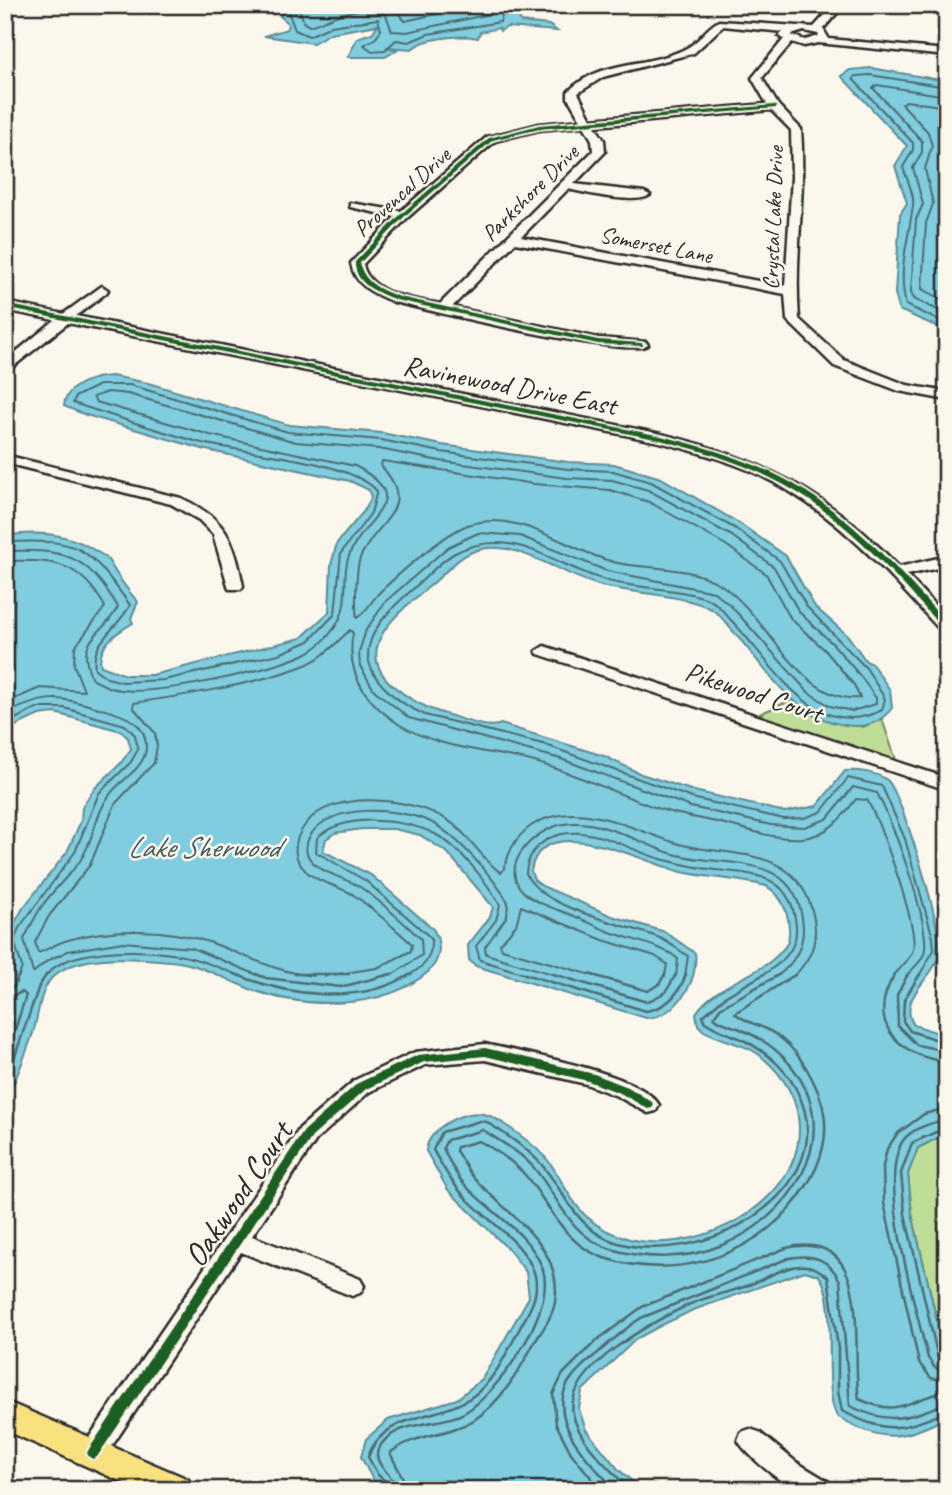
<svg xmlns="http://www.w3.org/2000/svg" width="952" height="1495" viewBox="0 0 952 1495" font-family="Caveat,sans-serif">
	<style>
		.green { fill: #bedd96; stroke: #748460; stroke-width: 2 }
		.water { fill: #7fcdde; stroke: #5d8c96; stroke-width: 2 }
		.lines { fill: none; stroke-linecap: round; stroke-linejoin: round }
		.shore-far1 { stroke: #4d6c73; stroke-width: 2 }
		.shore { stroke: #4d6c73; stroke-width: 2.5 }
		.minor-casing { stroke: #2b2b2b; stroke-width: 5 }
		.major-casing { stroke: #2b2b2b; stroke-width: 5 }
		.minor { fill: #fbf7ec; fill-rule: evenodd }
		.major { fill: #fae180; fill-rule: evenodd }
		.cycleway-casing { stroke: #fbf7ec; stroke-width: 4 }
		.cycleway { fill: #1b5e20; fill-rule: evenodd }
		.labels { text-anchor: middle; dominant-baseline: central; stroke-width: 5; stroke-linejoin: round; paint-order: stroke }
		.far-street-label { font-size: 23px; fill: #2b2b2b; stroke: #fbf7ec }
		.street-label { font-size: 28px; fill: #2b2b2b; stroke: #fbf7ec }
		.water-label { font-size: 30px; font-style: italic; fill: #445c61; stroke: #fbf7ec }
		.near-street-label { font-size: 33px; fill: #2b2b2b; stroke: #fbf7ec }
	</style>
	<rect width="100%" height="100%" fill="#fbf7ec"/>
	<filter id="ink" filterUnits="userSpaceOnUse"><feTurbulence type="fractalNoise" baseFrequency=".0143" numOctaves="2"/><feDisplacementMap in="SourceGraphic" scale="14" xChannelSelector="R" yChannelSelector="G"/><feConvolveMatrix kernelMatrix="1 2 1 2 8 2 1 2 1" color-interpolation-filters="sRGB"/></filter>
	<g filter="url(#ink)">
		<path class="green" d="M791 700 815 716 863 727 882 719 896 760 755 716Z
			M947 1133V1385L943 1347 912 1214 908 1174 918 1148Z"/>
		<path class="water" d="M286 5H513L518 9 508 15 519 17 521 22 549 25 557 31 507 27 500 31 499 28 480 32 478 38C457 34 422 39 412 49L386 47 397 50 385 57H348L357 38 372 33 378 25 331 33 313 43 264 36 287 29 288 23 280 16Z
			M871 68 947 81V331L899 310 895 293 900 214 907 203 895 166 907 146 841 76 850 70Z
			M112 376 148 383 289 425 382 433 442 445 568 462 614 464 661 478 739 523 786 556 815 607 848 636 866 661 872 664 890 690 892 708C880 724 864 728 845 725 791 717 765 666 732 630 724 621 717 610 705 606 675 594 638 594 607 587 586 583 567 572 548 564 528 555 504 544 482 549 460 553 448 571 431 585 404 608 350 646 391 684 408 699 424 708 445 714 460 718 488 730 501 724L604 756 641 774 694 791 785 812 817 806 845 771C858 770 876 772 887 780 901 791 944 934 940 954 935 977 896 998 914 1025L947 1036V1133L918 1148 908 1174 912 1214 943 1347 947 1417C903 1441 880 1443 837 1416 821 1390 840 1298 818 1275L805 1271 693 1310 660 1326 636 1339 582 1391 579 1409 586 1430 618 1469 642 1490H387L373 1480 361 1457 366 1439 388 1420 457 1399 482 1379 529 1297 526 1272 509 1250 448 1190 426 1151C427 1128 467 1107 487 1115 495 1117 504 1124 510 1128 523 1137 540 1150 550 1163 562 1180 570 1201 586 1216 636 1263 725 1241 769 1196 811 1153 809 1097 762 1057 747 1044 722 1041 704 1031L698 1025 696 1013C719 979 767 977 788 942 792 922 785 896 766 886 739 879 710 878 682 872 647 864 541 807 531 871L534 880 542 886 612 916 665 932 695 953C699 982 676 1017 646 1018L476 966 469 960 468 945 490 917 493 907 448 853 420 835 394 829H362L335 833 326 839 323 851 371 875 433 929C442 943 441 960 428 972 383 1011 303 1009 250 989 223 979 200 963 170 961 137 958 83 953 56 974 39 987 39 1015 33 1033 25 1056 16 1080 5 1102V989L15 967 12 964 9 933 23 908 67 852 81 821 82 807 94 789 120 764 131 749 128 738 121 731 55 713 39 715 5 731V536C36 531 68 533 94 550 98 553 105 555 108 560 117 575 126 589 138 602L131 618 133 623C118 632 96 645 101 666L126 675H152L301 638 329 612 331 565 337 543 364 511 371 498 369 490 350 481 206 450 86 415 64 406C66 384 94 377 112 376Z"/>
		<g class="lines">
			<path class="shore-far1" d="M290 5 289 14 295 30 309 36 331 26 378 19 381 30 376 38 364 45 372 51 385 50 396 40 409 42 428 34 500 22 506 5
				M298 5 304 23 310 26C334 17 361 2 386 15L392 31 407 32 490 14 494 5
				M392 5 405 21 477 5
				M947 87 870 75 855 76 853 79 913 143V150L903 167C906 178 915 194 913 205 909 240 897 269 906 305L947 324
				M947 96 877 85 873 88 922 141V152L913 168 923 204 916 220 911 292 914 299 947 314
				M947 107 906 101 902 104 928 132 932 146 925 169 933 204 926 223 922 289 947 302
				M382 461 534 484 610 490 649 502 726 545 766 574 791 619 825 650 854 685 860 698C798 703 768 615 721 585 694 567 654 569 623 564 573 555 523 509 471 524 448 530 400 573 382 590 372 599 368 611 357 618 355 606 356 569 360 558 376 521 420 508 381 466Z
				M5 542C82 539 86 545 130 605 119 628 90 641 95 669L107 678 123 682 164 680 279 654 309 641 335 614 341 553 371 513 377 491C351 460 244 453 202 443 159 431 116 417 73 403L75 397 99 385H130L288 432 381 440 441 452 568 469 613 471 651 482 736 529 780 561 807 607 867 669 885 699 882 710C812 745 770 658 729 618 724 612 717 603 710 600 684 588 635 589 605 580 553 565 511 524 455 553 440 561 427 577 414 588 397 603 375 622 369 646 362 677 400 704 425 715L543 744 692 798 784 819 804 818 821 812 848 778 882 786 905 839 933 938 934 950 919 976
				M5 551C65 549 86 554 118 607 101 639 74 637 92 679 98 682 105 686 111 688 148 699 268 671 303 655 316 649 327 639 335 627 353 601 339 574 351 551 371 512 414 497 355 466L210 435 96 402 93 397 108 392 128 394 296 442 379 449 440 461 567 478 612 480 648 490 732 536 774 567 799 612 833 644 861 677 876 698V704L852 711 830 706 808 692 731 606 714 592 607 571 520 536 478 533 448 547 386 601 366 630 359 652 360 666 374 690 409 718 561 759 691 807 771 825 804 827 827 819 853 787 877 793C893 824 928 916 925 949 924 960 913 968 906 976
				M5 561C54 560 80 561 105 607L75 647 74 665 84 691 40 688 5 703
				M5 714C47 694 58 696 102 709 123 715 146 721 146 747 146 767 122 779 111 793 95 813 94 840 80 861 68 877 53 890 42 906 35 916 30 928 24 939L33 973 47 961 68 951 123 942 192 948 260 976
				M5 724 37 708H64L125 725 135 735 138 749 131 762 99 793 75 852 19 928 14 941 22 967 19 976
				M46 976C66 947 140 949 172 954 195 957 218 967 240 976
				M314 976C275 972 247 956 212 943 169 928 111 927 68 940 57 943 48 949 38 953L35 942 49 916 90 865 115 804 154 763 157 746 155 733 133 707 134 703C187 695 253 685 303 666 321 660 336 643 350 630L353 633C345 674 366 703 400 725 441 750 492 750 538 763 579 775 617 794 657 808 681 816 705 819 729 825 753 831 777 840 802 838 827 836 842 818 856 799L867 800C880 821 919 928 913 950 910 960 900 968 893 976
				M325 976 377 968 411 951 412 944C394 928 375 910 355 896 338 884 312 883 300 864 292 851 296 837 305 825 331 787 421 798 453 824 471 838 482 859 501 873 506 868 506 861 509 854 516 836 531 822 551 817 594 805 638 832 679 844 735 859 800 844 814 919 818 942 811 959 794 976
				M385 976 395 973 422 955 421 939C402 921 382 902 360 887 345 877 321 874 310 859 304 851 306 842 311 834 333 803 395 808 426 820 453 830 493 877 508 902L507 916 485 947 486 954 559 976
				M408 976C426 965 432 959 431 938L366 881 316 852 317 838C343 813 404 818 435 834 460 847 486 881 500 905L496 920 476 946 480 960 531 976
				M595 976 502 949 500 944 516 925 521 906 603 940 655 956 667 964 665 976
				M676 976 678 959 670 953C650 943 630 939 610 932 595 926 581 918 566 913 553 908 538 904 527 895 494 869 533 829 564 824 600 818 637 842 670 853 725 870 797 848 803 926 804 947 793 965 777 976
				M685 976 688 956C679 950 670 943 660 938 626 924 539 909 526 873 527 850 546 835 569 833 600 830 632 851 661 859 677 863 693 867 709 869 752 875 791 871 796 926 798 951 780 964 761 976"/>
			<path class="shore" d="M235 974C288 996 359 1006 411 974
				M256 974 266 978 341 987 391 974
				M295 974H349
				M525 974 646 1011C668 1007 679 994 686 974
				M553 974 647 1002 666 992 676 974
				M589 974 648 991 659 984 665 974
				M895 974C864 1023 899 1056 947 1062
				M908 974 897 995 898 1026 917 1045 947 1051
				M920 974 904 1000 903 1021 910 1031 947 1043
				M5 990 14 987 19 974
				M5 999 22 992 26 995 5 1062
				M5 1085 39 986 47 974
				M947 1108 924 1114 897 1134 887 1149 883 1166 884 1203 919 1363 931 1378 947 1381
				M947 1119C933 1123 918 1126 907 1136 872 1168 918 1314 928 1358L935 1368 947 1371
				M947 1127 912 1143 901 1173 905 1214 938 1358 947 1362
				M390 1490 389 1484 378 1475 368 1457C384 1411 439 1421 473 1396 496 1379 508 1350 521 1326 532 1307 542 1289 532 1267 518 1238 487 1220 466 1198 452 1184 443 1167 433 1150L442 1132 480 1121 487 1122C506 1135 526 1147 541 1164 563 1189 575 1225 607 1239 695 1276 850 1190 796 1089 783 1064 758 1045 732 1035 722 1031 713 1028 704 1021L703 1016 726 996 764 974
				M399 1490C395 1477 372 1464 378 1450 392 1419 439 1427 464 1413 498 1394 556 1310 543 1270 531 1233 489 1212 465 1185 455 1175 449 1160 443 1148L447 1140 483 1130C501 1142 520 1152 534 1168 558 1196 569 1235 608 1248 644 1260 687 1260 722 1245 787 1219 841 1145 799 1077 785 1054 762 1038 738 1028 729 1025 721 1023 714 1017L720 1008 780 974
				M409 1490 390 1453C415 1433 448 1436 474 1420 501 1402 518 1373 533 1345 541 1332 552 1318 555 1302 564 1245 506 1214 474 1178 467 1170 462 1159 456 1151L457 1147 479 1141C496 1150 513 1161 526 1176 551 1206 563 1244 604 1258 681 1283 765 1253 807 1185 827 1153 832 1120 815 1085 806 1065 792 1044 772 1032 760 1025 746 1023 735 1013L796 974
				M601 1490 571 1453 556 1424 553 1394 563 1374 596 1341 642 1307 786 1248C877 1227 850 1347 859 1399 902 1419 907 1398 947 1392
				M616 1490C592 1465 546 1422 568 1383 576 1370 588 1361 599 1352 613 1340 625 1328 641 1318L789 1258C813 1253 829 1259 840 1281L850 1406C891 1426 906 1418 947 1403
				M630 1490C610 1468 579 1444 573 1414 564 1369 654 1321 688 1305 707 1296 729 1293 749 1285 765 1279 783 1267 799 1266 812 1265 818 1269 828 1277L838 1348V1391L842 1411C890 1435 899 1430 947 1412"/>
			<defs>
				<path id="minor" d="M834 5H844L823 29 829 39 947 50V56L818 43 804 46 792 42 762 78 778 105 801 129C806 193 794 255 799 319L844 360 907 385 947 392V400L899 391 834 366 787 320 785 294 515 243 452 307 598 338 646 342 648 345C631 359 427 310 394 302 374 294 354 285 351 263L395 217 350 207V203L401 211 487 137 539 124 581 120 568 98V92C599 59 647 68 685 49 699 43 705 28 719 21L814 27ZM723 26 783 32 779 36 784 39 752 78 767 104 591 119 578 93 603 77 694 53ZM804 31 818 34 819 36 805 40 791 35ZM771 110 791 130 792 177 785 286 521 237 568 189C586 193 636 205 650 195L644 192 574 184 605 152 604 140 595 126ZM584 126 592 140 593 151 440 304C415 299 368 295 363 264L407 218 495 141 539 130Z
					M899 5 947 8V14L904 8Z
					M102 286 108 290 106 293 76 316 661 434C762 459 827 491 899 567L947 556V566L907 575 947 618V633L941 631C884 568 827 503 746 469 718 457 689 450 660 442L68 323 5 373V361L55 320 5 310V302L63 314Z
					M5 455 181 498C226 519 234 539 243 586L241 589H229L213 534 199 520 171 504 5 463Z
					M544 646 947 778V790L538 654 536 651Z
					M485 1044C521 1053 642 1073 659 1105L656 1111 648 1113 617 1096 586 1084 485 1060 425 1065 369 1092 316 1140 252 1236 360 1279 364 1286 360 1293 352 1296 241 1252 102 1461 93 1464 84 1461 80 1453 84 1445 300 1128 355 1080 415 1052Z
					M750 1429 759 1432 796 1462 829 1482 833 1490C822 1490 809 1492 798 1490 784 1486 744 1453 738 1440L741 1432Z"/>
				<path id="major" d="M5 1401 188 1479 192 1490H140L5 1430Z"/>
			</defs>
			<use href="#minor" class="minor-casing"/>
			<use href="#major" class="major-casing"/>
			<use href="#minor" class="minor"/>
			<use href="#major" class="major"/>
			<defs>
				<path id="cycleway" d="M774 105 777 107 776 108 539 129 493 140 405 216 360 263C363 283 383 291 400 297L598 340 641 343 643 344V346L598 344 396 300C378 293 354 284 355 262L401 214 489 138 539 125Z
					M5 304 661 436C706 447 751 460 792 483 853 518 900 571 947 623V630H944C897 577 849 521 786 486 747 464 704 451 660 440L5 308Z
					M485 1048 594 1074 628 1087 652 1102 653 1105 652 1108 648 1109 620 1093 588 1081 485 1056 424 1062 366 1089 312 1137 97 1457 93 1459 89 1457 87 1453 89 1449 304 1131 358 1083 418 1055Z"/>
			</defs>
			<use href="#cycleway" class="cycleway-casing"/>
			<use href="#cycleway" class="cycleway"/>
		</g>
	</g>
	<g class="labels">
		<g class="far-street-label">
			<text transform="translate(402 192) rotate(-42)">Provencal Drive</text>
			<text transform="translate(530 193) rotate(-45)">Parkshore Drive</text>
			<text transform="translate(773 218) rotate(-88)">Crystal Lake Drive</text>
			<text transform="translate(656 245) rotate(11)">Somerset Lane</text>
		</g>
		<g class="street-label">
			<text transform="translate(510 385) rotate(11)">Ravinewood Drive East</text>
			<text transform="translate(754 692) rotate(18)">Pikewood Court</text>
		</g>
		<g class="water-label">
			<text x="203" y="847">Lake Sherwood</text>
		</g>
		<g class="near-street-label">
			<text transform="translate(238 1194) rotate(-56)">Oakwood Court</text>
		</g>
	</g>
	<rect width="952" height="1495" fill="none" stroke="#fbf7ec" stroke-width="28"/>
	<rect x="14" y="14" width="924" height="1467" fill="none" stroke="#2b2b2b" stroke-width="2.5" filter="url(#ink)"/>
</svg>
